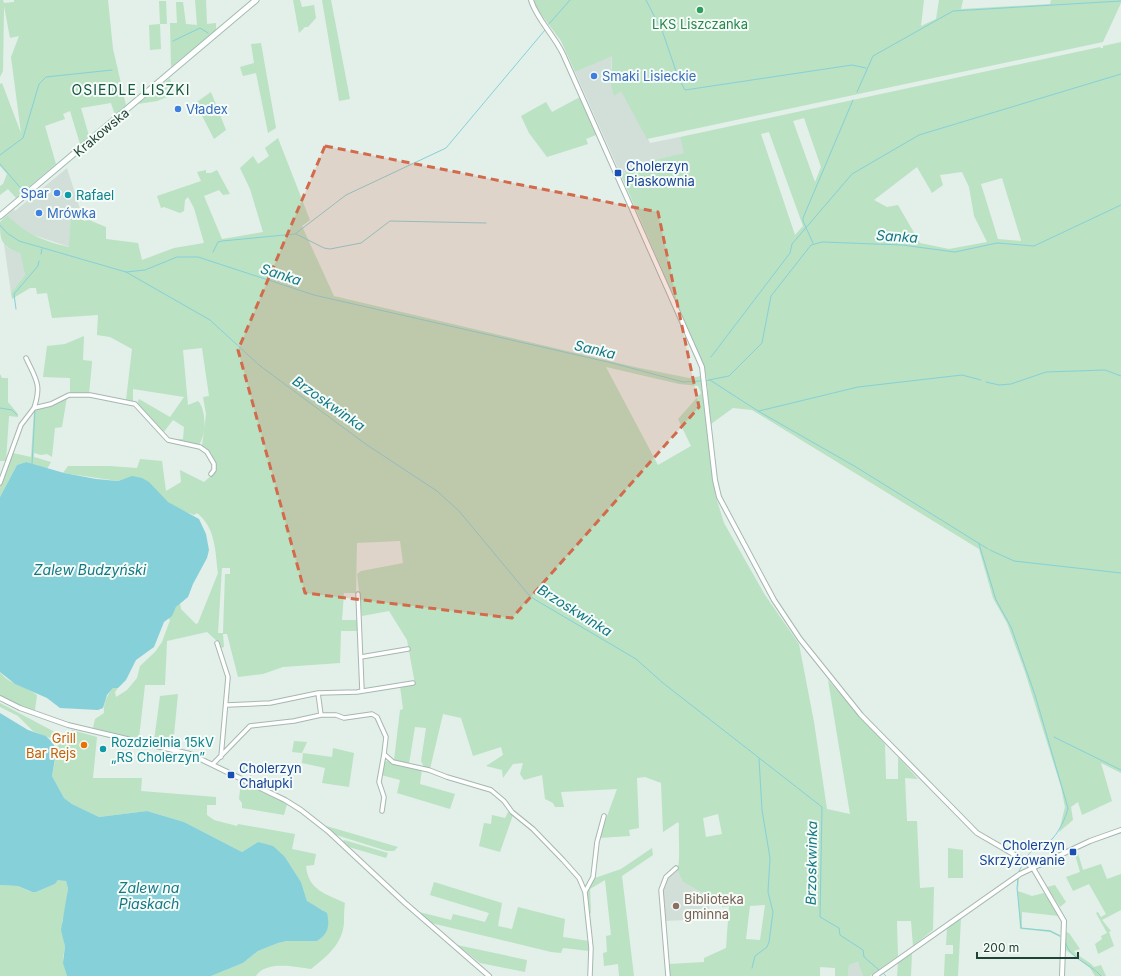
<svg xmlns="http://www.w3.org/2000/svg" width="1121" height="976" viewBox="0 0 1121 976" font-family="Inter,sans-serif">
	<style>
		.built { fill: #d1dfd8 }
		.green { fill: #bae2c3; fill-rule: evenodd }
		.water { fill: #86d0d9 }
		.lines { fill: none; stroke-linecap: round; stroke-linejoin: round }
		.stream { stroke: #86d0d9; stroke-width: 1 }
		.minor-casing { stroke: #a5b8b0; stroke-width: 5.5 }
		.tertiary-casing { stroke: #a5b8b0; stroke-width: 6 }
		.secondary-casing { stroke: #a0bcb1; stroke-width: 7 }
		.minor { stroke: #fff; stroke-width: 3.5 }
		.tertiary { stroke: #fff; stroke-width: 4 }
		.secondary { stroke: #fff; stroke-width: 5 }
		.marked { fill: #d26a4c; fill-opacity: 0.2; stroke: #d26a4c; stroke-width: 3; stroke-dasharray: 8 5; stroke-linejoin: round }
		.leisure-dot { fill: #2e9e5b; stroke: #f5fbf7; stroke-width: 1.5 }
		.shop-dot { fill: #3f7fe0; stroke: #f5fbf7; stroke-width: 1.5 }
		.transit-dot { fill: #1a4fb4; stroke: #f5fbf7; stroke-width: 1.5 }
		.culture-dot { fill: #0f9aa8; stroke: #f5fbf7; stroke-width: 1.5 }
		.food-dot { fill: #e8710a; stroke: #f5fbf7; stroke-width: 1.5 }
		.education-dot { fill: #8d6e63; stroke: #f5fbf7; stroke-width: 1.5 }
		.labels { text-anchor: middle; dominant-baseline: central; stroke-width: 4; stroke-linejoin: round; paint-order: stroke }
		.leisure-label { font-size: 13px; fill: #27864d; stroke: #f5fbf7 }
		.shop-label { font-size: 13px; fill: #366cbe; stroke: #f5fbf7; text-anchor: start }
		.street-label { font-size: 13px; fill: #204338; stroke: #f5fbf7 }
		.transit-label { font-size: 13px; fill: #164399; stroke: #f5fbf7; text-anchor: start }
		.culture-label { font-size: 13px; fill: #0d838f; stroke: #f5fbf7; text-anchor: start }
		.food-label { font-size: 13px; fill: #c56008; stroke: #f5fbf7; text-anchor: end }
		.education-label { font-size: 13px; fill: #785e54; stroke: #f5fbf7; text-anchor: start }
		.neighbourhood-label { font-size: 14px; letter-spacing: 1px; fill: #1a5846; stroke: #f5fbf7 }
		.water-label { font-size: 14px; font-style: italic; fill: #137886; stroke: #f5fbf7 }
	</style>
	<rect width="100%" height="100%" fill="#e3efe9"/>
	<path class="built" d="M612 55 611 66 614 96 621 90 650 143 680 137 685 153 658 159 621 175 575 72Z
		M67 168 81 212 71 215 70 247 33 235 21 229 7 215 14 209 15 211Z
		M4 244 8 248 20 253 25 275 11 293Z
		M677 870 683 882 708 896 710 902 708 919 665 921 662 889 664 882Z
		M859 962 863 976H848L849 965Z"/>
	<path class="green" d="M0 0H3L4 3 14 2V0H108L113 49 126 105 115 115 111 103 81 108 89 136 80 144 70 111 63 114 65 119 45 126 56 164 16 198 8 189 0 195V186L3 184 7 174 0 166V84L2 83 21 133 11 57 19 36 10 38 4 6 3 71 0 77Z
		M195 0H206L207 24 216 23V30L171 67 170 23H177L176 2H183L186 24 197 25Z
		M293 0H300L302 7 314 5 316 18 308 27H305L299 33Z
		M322 0H331L350 99 339 101Z
		M533 0H924L921 26 936 19 939 0H963L961 9 1050 4 1051 0H1121V3L1103 42 647 139 621 91 614 96 611 85 612 56 575 72 561 41 535 6Z
		M159 1H166L167 24H160L161 49 150 50 149 25 160 24Z
		M1121 42V773L1101 763 1112 801 1082 815 1078 802 1071 807 1073 820 1059 832 1065 807 1061 787 1025 672 1007 623 993 598 979 549 752 410 733 408 711 424 706 374 701 359 621 175 658 159 684 153 680 137 1100 47 1101 48H1103V46ZM804 118 821 167 815 182 793 121ZM769 132 803 226 795 235 761 134ZM917 167 932 193 943 185 940 175 962 172 969 187 974 216 987 242 949 249 920 243 898 205 887 207 874 200ZM1002 178 1021 240V241L998 239 981 184Z
		M261 43 276 128 268 133 256 73 243 76 240 67 254 63 251 44Z
		M170 78 172 88 165 90 167 97 157 101 138 104Z
		M211 92 226 130 214 139 199 110 194 104Z
		M580 97 596 135 586 139 588 144 547 157 529 133 521 116 546 102 552 112Z
		M278 138 310 220 302 226 334 296 635 367 689 378 701 376 716 497 724 523 765 595 799 644 814 722 827 809 850 814 828 680 885 744 886 779H898V757L918 779 905 778 907 821H917L920 888 934 887 933 930 913 946 911 921H897L898 956 870 976H863L858 962 849 965 848 976H835V968L820 967V976H670L669 964 704 962V958L726 948 729 906 722 907 723 897 710 902 708 896 683 882 677 870C681 862 678 835 679 824L678 822 663 832 661 783 645 777 637 778 639 828 629 830 630 836 599 838 617 789 561 792 564 807H555L553 803 545 799 542 775 524 780 520 774 523 763 513 764 503 778 502 770 486 766 503 755 501 747 473 756 461 718 443 714 430 769 424 767 421 761 426 728 415 727 409 764 394 760 400 710 403 709 400 686 415 684 407 640 389 611 362 616 357 574 361 571 403 563 400 541 357 543 356 593H344L342 620H357V631H341L340 663 283 667 263 674 238 677 227 634H223L224 647 221 648 217 641 207 632 167 641 165 685H145L139 738 115 734 93 728 95 719 104 713C103 704 107 695 113 688H118L115 692 116 697 127 690 137 678 140 666 155 652 162 642 169 623 170 620 168 618C173 613 175 607 180 603L181 609 196 624 198 623 218 573C215 551 216 528 197 513L194 515C186 512 176 508 168 502 149 489 147 468 118 481L63 473 68 466H109L137 468 140 459 162 461 166 491 181 482 180 470 204 482 212 475 216 467 211 453 202 446 206 414 203 397 209 396 202 348 183 350 188 405 198 401C207 410 206 437 198 446L174 441V439H183L184 427 173 420 163 433 137 404 139 399 170 417 184 397 133 389V401L126 400 132 349 110 337 97 335 98 315 52 318 47 293 37 294 36 288H30L12 299 11 293 25 275 20 253C1 246 0 241 0 222L7 215C26 234 43 241 69 247L71 215 81 212 84 221 89 220 106 227V239L138 243 142 260 174 248 204 243 194 208 188 197 185 200 184 211 180 213 164 207 161 208 157 196 201 181 197 172 206 170V173H211L217 170 230 194 223 195 219 190 204 196 222 239 263 232 250 189 240 168 253 156 258 164 269 156 265 148ZM606 367 679 384 698 386 701 393 678 419 691 446 658 465ZM222 568H230V574H225L223 633H218ZM718 814 722 834 706 837 703 818ZM765 905 760 940 746 939 750 906Z
		M84 336 83 360 92 361V363L89 394H70V378L43 377 47 346 65 344Z
		M0 374 2 378H8V402L18 414V417L9 416 6 461H0Z
		M67 397 62 427 55 428 52 457 47 454 41 455 34 453V457L51 462 47 469 26 462 17 465 0 497V485L13 453 31 457 34 410 53 405Z
		M0 672C9 685 26 686 37 695L35 710 25 708 0 696Z
		M178 694 173 745 154 741 160 696Z
		M0 703 68 739H71L72 730 97 737 93 778H142L141 791 216 797V805H207V815L214 820 237 826 238 824 295 834 292 849 316 854 314 865 306 866C308 890 326 894 345 903 344 909 344 915 344 922 343 944 326 957 311 969 295 967 266 960 256 976H211L243 963 258 951 278 943 287 941H317C331 933 327 923 323 910L313 906 307 901 301 882 285 857 258 842 242 852 184 822 147 811 99 817 72 804 64 798 52 776 58 746 55 740 33 731 18 716 0 707Z
		M294 741 307 742 302 753 292 752Z
		M333 748 354 753 349 787 322 783 325 768 302 763 303 753 332 757Z
		M387 761 422 769 420 784 455 794 450 809 397 793 400 780 381 775 384 762Z
		M242 763H253L256 766 251 776 246 773 242 774Z
		M241 782 287 804 284 815 242 808V803L239 799Z
		M508 812 513 815 500 852 479 846 484 823 491 824 492 815 505 818Z
		M323 825 398 847 394 851H387L333 834Z
		M344 840 388 853 386 858 349 847 343 841Z
		M652 848 653 855 622 876 634 976H619L618 964 604 966 603 953 607 952 606 936 611 935 605 880 590 889 591 913H590L587 893 595 878 621 869Z
		M948 848 963 850V878H948Z
		M1077 850 1083 870 1101 864 1107 879 1121 874V910L1102 920 1111 931 1109 932 1114 946 1098 954 1095 944 1102 939 1101 936 1107 933 1096 913 1098 912 1101 917 1106 914 1089 884 1073 891 1066 877 1080 872 1074 851Z
		M1019 877 1018 891 1032 896 1044 893 1059 916 1022 912V928L1050 930 1060 935V937L1050 932 1020 929 1017 878Z
		M63 879 66 881 68 889 65 912 62 921 65 946 63 958 67 976H0V885L18 886 31 892H36L55 884 58 880Z
		M434 882 502 903 498 926 512 929 518 907 565 919 563 937 589 941V951L563 948 561 953 551 952 431 923 419 912 451 920 453 914 485 922 489 913 430 895Z
		M1055 885 1066 902 1060 907 1047 887Z
		M961 918 958 976H944L945 954H953V945H946L947 928Z
		M1066 932 1069 933 1080 949 1074 951C1080 958 1088 960 1094 967L1101 965 1106 976H1095L1090 968 1063 948Z
		M457 945 527 960 525 972 480 963Z
		M912 953 911 976H897L898 963Z"/>
	<path class="water" d="M26 462 64 473 96 479 118 481 132 476 142 478 149 482 168 502 199 519 206 534 209 550 207 558 193 584 188 597 176 607 172 616 164 622 154 647 136 660 126 680 118 688H113L107 695 103 708 98 710 60 708 47 698 15 684 0 672V497L17 465Z
		M0 713 28 730 46 736 52 742 55 747 56 753 52 776 64 798 72 804 99 817 147 811 184 822 242 852 258 842 273 846 285 857 301 882 307 901 327 913C330 925 328 935 317 941H287L278 943 258 951 243 963 211 976H67L63 963 65 946 61 930 68 889 66 881 58 880 55 884 36 892H32L18 886 0 885Z"/>
	<g class="lines">
		<path class="stream" d="M646 0 663 33 678 77 685 90 852 65 866 68
			M549 24 570 0
			M173 41 200 28 208 33
			M857 92 873 56 953 11 1121 1
			M0 155 23 138 39 84 46 77 112 70
			M0 164 24 192
			M0 225 7 233 19 241 126 272 145 270 177 257H198L314 295 612 363 683 382 701 381
			M296 234 324 248 330 249 361 243 390 221 486 223
			M813 243 803 221V218L853 100
			M213 252 218 242 222 241 295 234 346 195 446 148 545 30
			M41 254 42 249
			M126 272 210 320 259 365 298 394 367 445 437 491 459 511 528 594 534 599 636 659 663 683 822 807 820 917 839 928 840 935 863 950 864 957 879 970
			M16 309 14 294 38 266 39 261
			M711 357 790 253 792 244 852 174 919 135 1121 74
			M710 380 758 411 856 467 988 549
			M704 381 729 376 762 343 771 296 811 245 822 242 902 245 955 252 997 243 1034 246 1121 205
			M986 382 999 385 1011 384 1046 372 1105 370 1121 376
			M0 408 12 410 17 415
			M759 411 858 387 962 375 981 380
			M32 464 35 410
			M979 544 996 600 1011 627 1035 695 1068 808C1066 818 1058 834 1050 841 1039 850 1033 845 1025 860
			M990 550 1014 561 1121 573
			M1054 737 1121 770
			M1019 871 1023 864
			M1018 878 1017 888 1021 928 1050 931 1060 936
			M1065 938C1065 957 1090 963 1101 976
			M752 968 755 956 767 947 769 942 773 912 768 892 770 858 762 810 759 759
			M882 972 886 976"/>
		<defs>
			<path id="minor" d="M26 358C36 379 42 385 34 408
				M0 483 21 425 34 408 51 404 69 395H90L135 404 168 440 200 447 207 452 214 464V470L211 474
				M358 594 362 691
				M217 643 228 677 221 757
				M361 657 408 649
				M318 693 321 715
				M227 705 270 703 318 693 357 692 413 683
				M213 764 250 726 294 721 321 715H336L344 718 372 714 377 717 386 737 384 754 393 762 429 770 447 777 491 790 504 801 512 812 533 829 563 860 579 878 585 892 591 948 590 976
				M382 811 384 797 379 782 384 754
				M585 892 593 877 597 842 604 816
				M668 976 661 890 666 877 676 868"/>
			<path id="tertiary" d="M531 0C536 18 554 35 563 54L699 360 702 367 715 480 719 497 774 600 800 639 861 715 977 833 1022 859 1033 868 1064 921 1062 976
				M0 698 20 708 68 725 190 754 285 800 301 810 329 832 405 903 489 976
				M875 976 1020 874 1090 841 1121 830"/>
			<path id="secondary" d="M0 216 256 0"/>
		</defs>
		<use href="#minor" class="minor-casing"/>
		<use href="#tertiary" class="tertiary-casing"/>
		<use href="#secondary" class="secondary-casing"/>
		<use href="#minor" class="minor"/>
		<use href="#tertiary" class="tertiary"/>
		<use href="#secondary" class="secondary"/>
	</g>
	<path class="marked" d="M325 146 658 212 699 407 512 618 305 593 238 350Z"/>
	<circle class="leisure-dot" cx="700" cy="10" r="4"/>
	<g class="shop-dot">
		<circle cx="594" cy="76" r="4"/>
		<circle cx="178" cy="109" r="4"/>
		<circle cx="57" cy="193" r="4"/>
		<circle cx="39" cy="213" r="4"/>
	</g>
	<g class="transit-dot">
		<rect x="614" y="169" width="8" height="8" rx="2"/>
		<rect x="227" y="771" width="8" height="8" rx="2"/>
		<rect x="1069" y="848" width="8" height="8" rx="2"/>
	</g>
	<g class="culture-dot">
		<circle cx="68" cy="195" r="4"/>
		<circle cx="103" cy="749" r="4"/>
	</g>
	<circle class="food-dot" cx="84" cy="745" r="4"/>
	<circle class="education-dot" cx="676" cy="906" r="4"/>
	<g class="labels">
		<g class="leisure-label">
			<text x="700" y="24">LKS Liszczanka</text>
		</g>
		<g class="shop-label">
			<text x="602" y="76">Smaki Lisieckie</text>
			<text x="186" y="109">Vładex</text>
			<text x="49" y="193" text-anchor="end">Spar</text>
			<text x="47" y="213">Mrówka</text>
		</g>
		<g class="street-label">
			<text transform="translate(101 132) rotate(-40)">Krakowska</text>
		</g>
		<g class="transit-label">
			<text x="626" y="166">Cholerzyn<tspan x="626" dy="15">Piaskownia</tspan></text>
			<text x="239" y="768">Cholerzyn<tspan x="239" dy="15">Chałupki</tspan></text>
			<text x="1065" y="845" text-anchor="end">Cholerzyn<tspan x="1065" dy="15">Skrzyżowanie</tspan></text>
		</g>
		<g class="culture-label">
			<text x="76" y="195">Rafael</text>
			<text x="111" y="742">Rozdzielnia 15kV<tspan x="111" dy="15">„RS Cholerzyn”</tspan></text>
		</g>
		<g class="food-label">
			<text x="76" y="738">Grill<tspan x="76" dy="15">Bar Rejs</tspan></text>
		</g>
		<g class="education-label">
			<text x="684" y="899">Biblioteka<tspan x="684" dy="15">gminna</tspan></text>
		</g>
		<g class="neighbourhood-label">
			<text x="131" y="89">OSIEDLE LISZKI</text>
		</g>
		<g class="water-label">
			<text transform="translate(897 236) rotate(4)">Sanka</text>
			<text transform="translate(281 274) rotate(18)">Sanka</text>
			<text transform="translate(595 349) rotate(13)">Sanka</text>
			<text transform="translate(329 403) rotate(35)">Brzoskwinka</text>
			<text x="90" y="569">Zalew Budzyński</text>
			<text transform="translate(575 610) rotate(32)">Brzoskwinka</text>
			<text transform="translate(811 863) rotate(-89)">Brzoskwinka</text>
			<text x="149" y="887">Zalew na<tspan x="149" dy="16">Piaskach</tspan></text>
		</g>
	</g>
	<path d="M977 952v6h101v-6" fill="none" stroke="#204338" stroke-width="2"/>
	<text x="983" y="952" font-size="12" fill="#204338" stroke="#f5fbf7" stroke-width="3" paint-order="stroke">200 m</text>
</svg>
